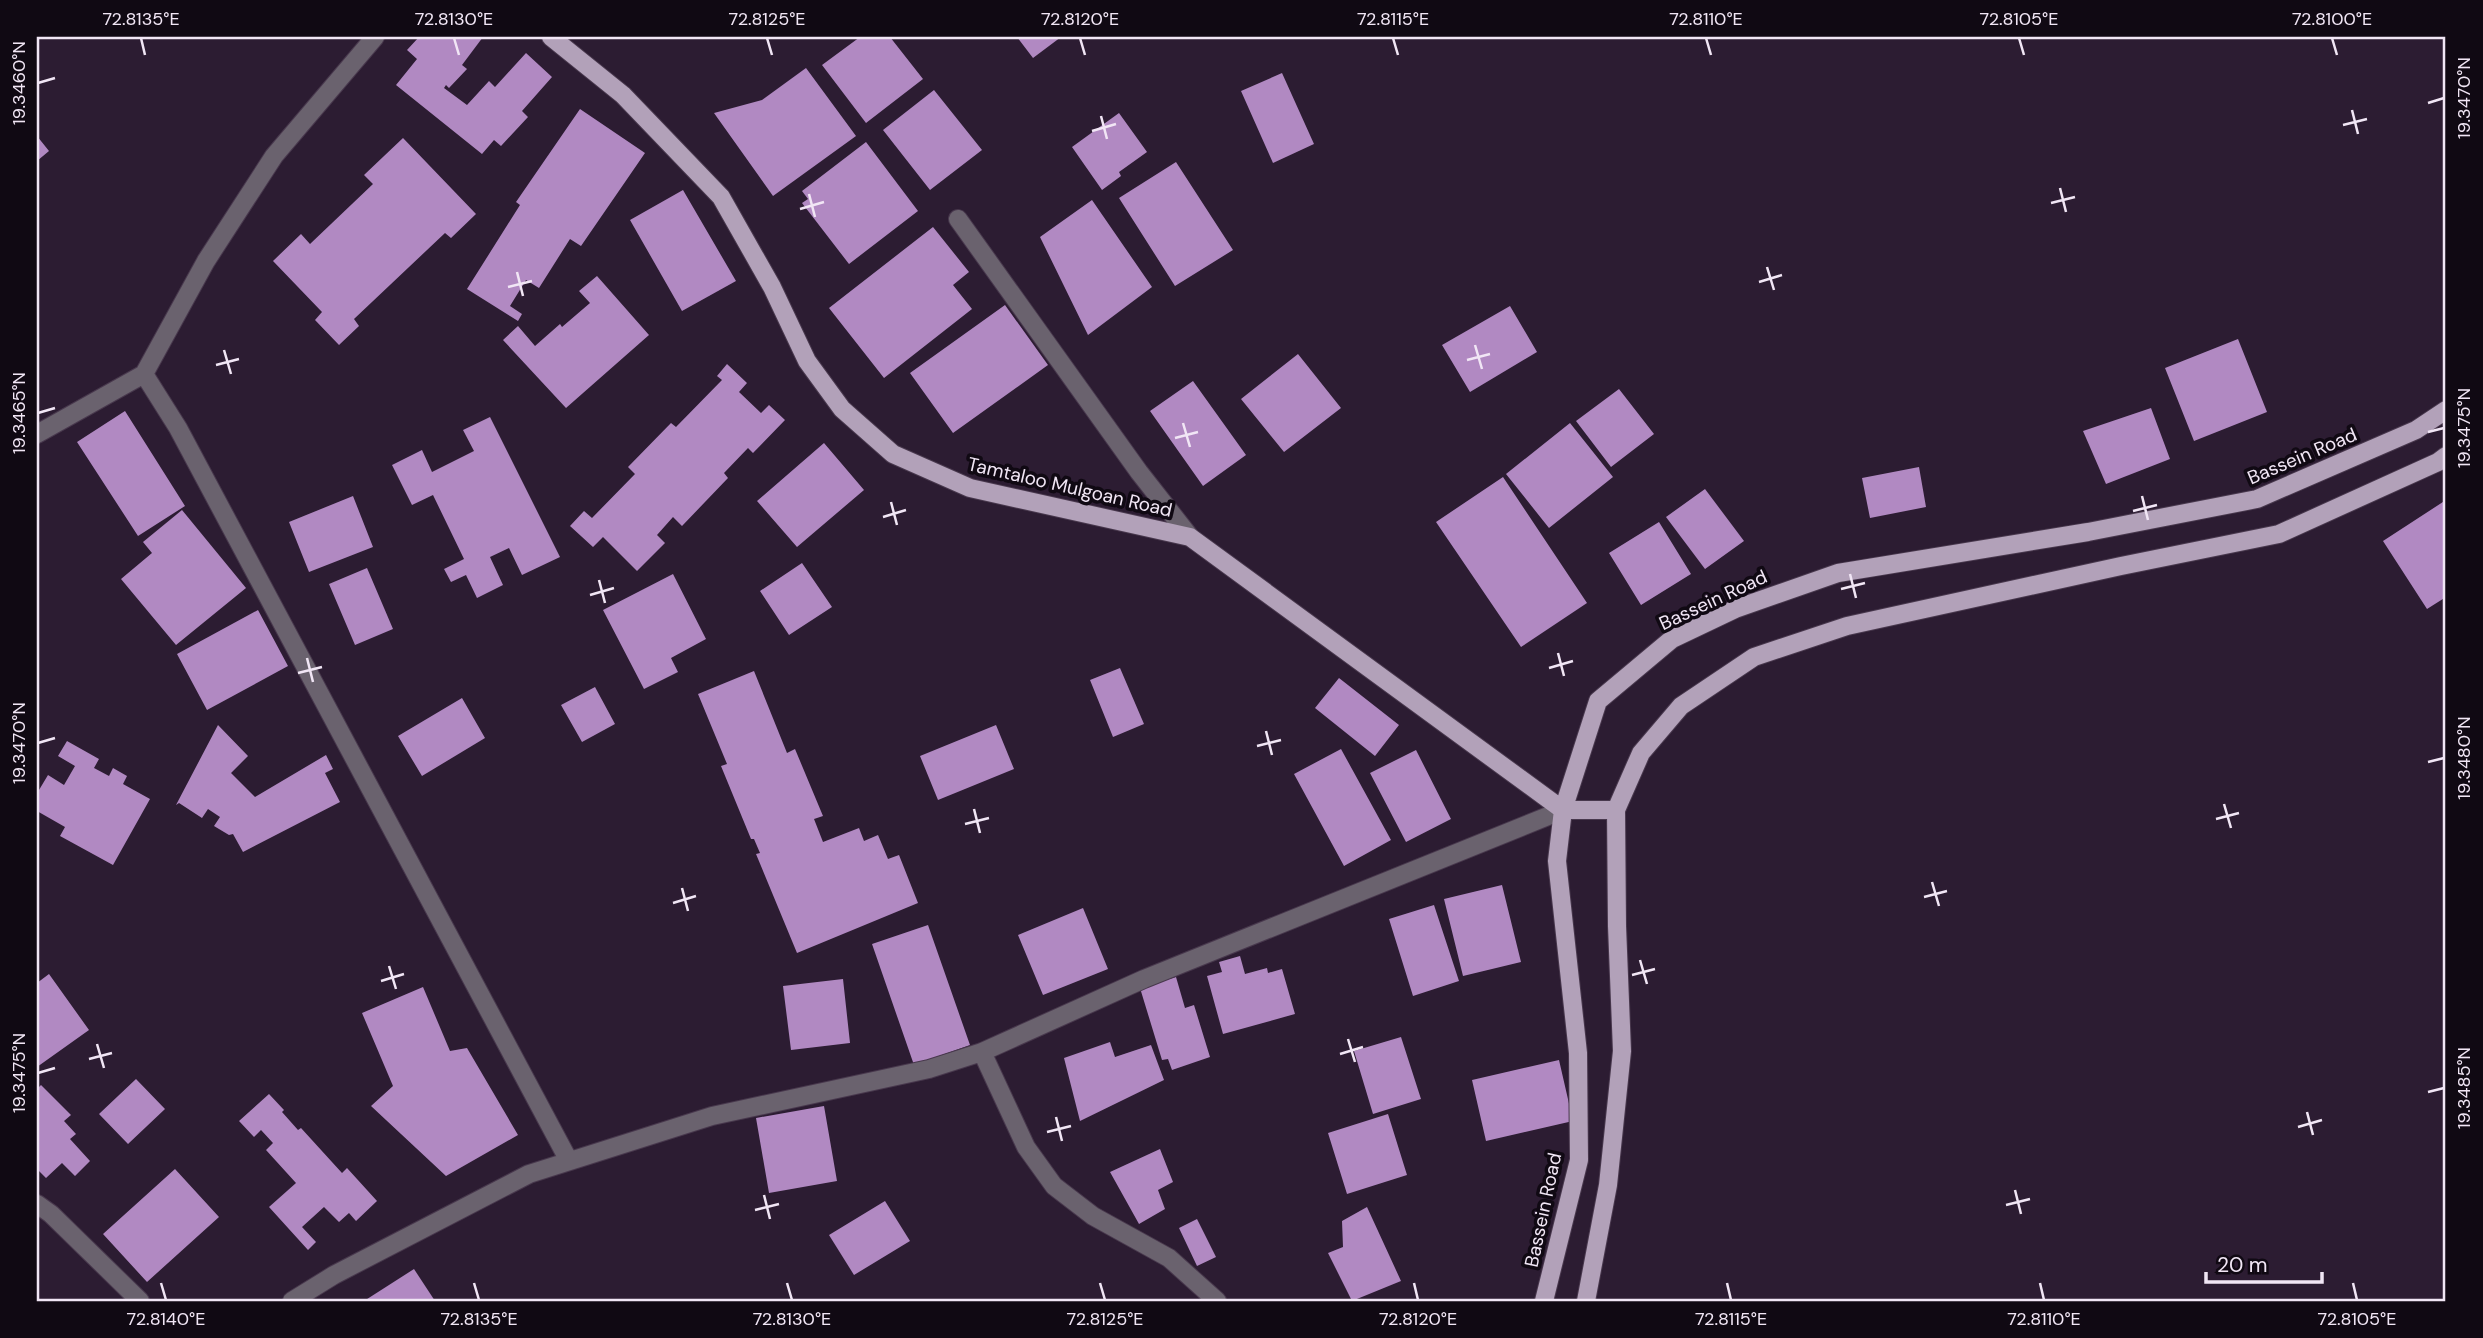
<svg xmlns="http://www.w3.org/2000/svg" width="2483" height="1338" viewBox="0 0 2483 1338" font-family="'DM Sans',sans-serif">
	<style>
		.building { fill: #b189c2 }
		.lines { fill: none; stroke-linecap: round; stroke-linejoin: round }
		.minor-casing { stroke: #48384d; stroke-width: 20 }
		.major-casing { stroke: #48384d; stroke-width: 20 }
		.minor { stroke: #6a626e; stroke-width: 18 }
		.major { stroke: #b2a1b9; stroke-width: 18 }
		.ticks { fill: none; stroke: #f1e6f5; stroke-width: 2.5 }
		.labels { text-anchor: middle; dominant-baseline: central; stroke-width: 7; stroke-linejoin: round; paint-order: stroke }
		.street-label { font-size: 19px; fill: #f1e6f5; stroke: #100913 }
		.neatline { fill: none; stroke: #f1e6f5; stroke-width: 2.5 }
		.ticks-label { font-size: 18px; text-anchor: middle; fill: #f1e6f5 }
	</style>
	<rect width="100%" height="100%" fill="#2c1c32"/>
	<path class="building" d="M419 37 433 39 434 37H483L462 65 467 69 449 88 446 85 444 88 467 105 489 81 495 87 526 53 552 77 522 111 528 117 501 146 494 140 482 154 396 85 417 59 407 50Z
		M860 37H890L923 79 866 123 822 65Z
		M1017 37H1061L1033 58Z
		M806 68 856 136 773 196 714 113 762 100Z
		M1282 73 1314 144 1273 163 1241 91Z
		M934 90 982 150 930 190 883 130Z
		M580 109 645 153 581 246 570 239 539 288 526 280 510 306 522 314 518 321 467 289 520 205 516 202Z
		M1119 113 1147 152 1119 172 1121 176 1102 190 1072 147Z
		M37 136 49 151 37 161Z
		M403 138 476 214 451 238 445 233 354 319 359 326 339 345 315 320 322 312 273 261 301 234 310 244 373 184 364 175Z
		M866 142 918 211 849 264 802 203 808 199 802 191Z
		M1176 162 1233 250 1175 286 1119 198Z
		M683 190 736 281 682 311 630 220Z
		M1092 200 1152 287 1088 335 1040 237Z
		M933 227 969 272 953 285 972 309 884 378 829 308Z
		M597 276 649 335 566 408 503 340 518 326 535 346 560 324 562 327 590 303 579 291Z
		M1005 305 1048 365 953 433 910 373Z
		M1510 306 1537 352 1470 392 1442 345Z
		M2238 339 2267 412 2194 441 2165 368Z
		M1298 354 1341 408 1284 452 1241 399Z
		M727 364 747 383 739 392 761 413 769 405 785 420 753 453 748 448 724 473 728 478 682 526 673 517 657 535 665 543 637 571 603 537 593 547 570 526 584 511 592 518 635 474 628 467 671 423 676 427 722 380 717 376Z
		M1193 381 1246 455 1203 486 1150 411Z
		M1619 389 1654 434 1611 467 1576 421Z
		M2151 408 2170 459 2106 484 2083 431Z
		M125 411 185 506 138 536 77 442Z
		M490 417 560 557 522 575 509 548 490 557 503 585 477 598 466 575 451 582 444 569 464 559 433 495 412 505 392 465 422 450 432 472 474 451 463 430Z
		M1570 423 1613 477 1549 528 1506 474Z
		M824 443 864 490 797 547 757 501Z
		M1919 467 1926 507 1870 518 1862 478Z
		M1503 477 1587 603 1521 647 1436 522Z
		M1705 489 1744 541 1705 569 1666 517Z
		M353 496 373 547 309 572 289 522Z
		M2446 500V597L2427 609 2383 541Z
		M182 510 246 588 176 645 121 579 152 553 143 542Z
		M1659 522 1691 574 1641 605 1609 553Z
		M802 563 832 607 789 635 760 591Z
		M367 568 393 629 355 645 329 584Z
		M673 574 706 639 671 658 678 672 644 689 603 610Z
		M258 610 288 666 207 710 177 654Z
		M1120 668 1144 724 1113 737 1090 680Z
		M754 671 787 753 795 749 823 816 814 819 823 842 859 828 864 841 878 835 888 859 899 855 918 903 797 953 756 854 760 853 754 839H751L721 766 727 764 698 694Z
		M1339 678 1399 725 1375 756 1315 708Z
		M595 687 615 724 582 742 561 705Z
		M462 698 485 738 422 776 398 736Z
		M218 725 248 756 231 773 255 797 326 755 333 769 325 773 340 802 243 852 233 834 229 835 214 826 220 817 208 809 202 818 179 803 176 805Z
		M996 725 1014 769 938 800 920 756Z
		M67 741 99 759 94 768 109 776 113 768 127 776 123 784 150 799 113 865 60 836 65 827 37 811V789L39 790 48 775 64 785 75 766 58 756Z
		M1341 749 1391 840 1344 866 1294 774Z
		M1416 750 1451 819 1406 842 1370 773Z
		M1502 885 1521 962 1463 976 1444 899Z
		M1434 905 1459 981 1413 996 1389 919Z
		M1083 908 1108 969 1043 995 1018 935Z
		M928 925 970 1045 914 1065 872 944Z
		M1240 956 1245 974 1267 968 1268 973 1282 969 1295 1014 1223 1034 1207 976 1222 972 1219 962Z
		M49 974 89 1030 37 1067V983Z
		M1176 977 1185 1008 1194 1005 1210 1057 1172 1070 1168 1059 1162 1060 1140 988Z
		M843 979 850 1043 791 1050 783 986Z
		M423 987 450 1051 467 1048 518 1135 446 1176 371 1106 393 1086 362 1013Z
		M1401 1037 1421 1099 1373 1114 1354 1051Z
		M1110 1042 1115 1057 1151 1045 1164 1080 1080 1121 1064 1058Z
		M1559 1060 1573 1121 1486 1141 1472 1080Z
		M136 1079 165 1109 128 1144 99 1114Z
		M41 1085 71 1115 64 1121 76 1134 70 1139 90 1161 75 1176 62 1163 46 1178 37 1169V1089Z
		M269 1094 284 1110 282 1112 298 1130 301 1128 342 1173 347 1168 377 1201 356 1221 349 1213 339 1222 324 1207 302 1227 316 1242 308 1250 269 1207 296 1183 266 1150 273 1143 261 1130 254 1137 239 1121Z
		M824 1106 837 1181 769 1193 756 1118Z
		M1388 1114 1407 1175 1347 1194 1328 1133Z
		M1160 1149 1173 1182 1158 1190 1165 1209 1139 1224 1110 1172Z
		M175 1169 219 1217 147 1282 103 1234Z
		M885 1201 910 1241 854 1275 829 1235Z
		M1367 1207 1401 1281 1352 1301 1328 1253 1343 1247 1342 1221Z
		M1197 1219 1216 1257 1197 1266 1179 1228Z
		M414 1269 435 1301H364Z"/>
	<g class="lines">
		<defs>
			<path id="minor" d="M958 219 1139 472 1190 537
				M144 374 178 428 569 1161
				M37 434 144 374 206 261 274 156 375 37
				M982 1052 1026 1147 1054 1186 1093 1216 1169 1258 1217 1301
				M37 1204 51 1214 140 1301
				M292 1301 334 1275 529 1174 712 1116 929 1069 982 1052 1144 979 1563 810"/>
			<path id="major" d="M551 37 623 95 721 197 772 287 807 361 842 409 893 454 970 488 1190 537 1563 810H1616
				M1544 1301 1579 1160 1578 1053 1557 861 1563 810 1598 701 1672 639 1735 609 1838 573 2088 532 2257 499 2416 430 2446 410
				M1586 1301 1608 1185 1622 1051 1617 926 1616 810 1641 753 1681 706 1754 657 1847 626 2121 566 2279 534 2438 462 2446 456"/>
		</defs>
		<use href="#minor" class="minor-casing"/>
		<use href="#major" class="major-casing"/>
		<use href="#minor" class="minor"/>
		<use href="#major" class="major"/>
	</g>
	<path class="ticks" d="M141 38 145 55M454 38 459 55M767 38 772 55M1080 38 1085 55M1393 38 1398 55M1706 38 1711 55M2019 38 2024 55M2332 38 2337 55M38 83 55 78M2428 103 2444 98M2352 110 2358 134M1101 116 1107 139M2343 125 2367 119M1092 131 1116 124M2060 188 2066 212M809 194 815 217M2051 203 2075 197M800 209 824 202M1767 267 1774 290M517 272 523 296M1759 282 1782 275M508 287 532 281M1475 345 1482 369M224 350 231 374M1467 360 1490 354M216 365 239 359M38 413 55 408M1183 423 1190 447M2428 432 2444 428M1175 438 1198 432M2142 496 2148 520M891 502 897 525M2133 511 2157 505M883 517 906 510M1850 574 1856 598M599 580 605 603M1841 589 1865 583M590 595 614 588M1558 653 1564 676M307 658 313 682M1549 668 1573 661M298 673 322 667M1266 731 1272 755M38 743 55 738M1257 746 1281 740M2428 762 2444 758M2224 804 2231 828M974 809 980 833M2216 819 2239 813M965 824 989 818M1932 882 1939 906M682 888 688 911M1924 897 1947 891M673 903 696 896M1640 960 1647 984M389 966 396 989M1632 975 1655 969M381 981 404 974M1348 1039 1355 1062M97 1044 104 1068M1340 1054 1363 1047M89 1059 112 1053M38 1073 55 1068M2428 1092 2444 1088M2307 1112 2313 1135M1056 1117 1062 1141M2298 1127 2322 1120M1047 1132 1071 1126M2015 1190 2021 1214M764 1195 770 1219M2006 1205 2030 1199M755 1210 779 1204M161 1283 166 1300M474 1283 479 1300M787 1283 792 1300M1100 1283 1105 1300M1414 1283 1418 1300M1727 1283 1731 1300M2040 1283 2044 1300M2353 1283 2357 1300"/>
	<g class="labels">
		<g class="street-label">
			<text transform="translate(2302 456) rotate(-23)">Bassein Road</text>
			<text transform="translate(1070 487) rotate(13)">Tamtaloo Mulgoan Road</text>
			<text transform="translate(1713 600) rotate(-25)">Bassein Road</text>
			<text transform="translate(1543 1210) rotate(-78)">Bassein Road</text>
		</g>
	</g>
	<rect width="2483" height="1338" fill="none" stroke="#100913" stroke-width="77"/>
	<path d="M2206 1272v10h116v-10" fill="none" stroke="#f1e6f5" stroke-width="3.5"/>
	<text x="2217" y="1272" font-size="21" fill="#f1e6f5" stroke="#100913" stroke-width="5" paint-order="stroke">20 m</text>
	<rect x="38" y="38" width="2406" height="1262" class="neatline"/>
	<g class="ticks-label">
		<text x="141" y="25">72.8135°E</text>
		<text x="454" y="25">72.8130°E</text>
		<text x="767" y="25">72.8125°E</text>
		<text x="1080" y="25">72.8120°E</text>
		<text x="1393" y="25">72.8115°E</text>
		<text x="1706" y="25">72.8110°E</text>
		<text x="2019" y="25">72.8105°E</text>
		<text x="2332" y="25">72.8100°E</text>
		<text transform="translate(19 83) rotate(-90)" y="6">19.3460°N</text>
		<text transform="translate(2464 98) rotate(-90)" y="6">19.3470°N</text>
		<text transform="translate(19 413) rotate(-90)" y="6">19.3465°N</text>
		<text transform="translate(2464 428) rotate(-90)" y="6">19.3475°N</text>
		<text transform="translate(19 743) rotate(-90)" y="6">19.3470°N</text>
		<text transform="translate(2464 758) rotate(-90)" y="6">19.3480°N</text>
		<text transform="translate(19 1073) rotate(-90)" y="6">19.3475°N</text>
		<text transform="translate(2464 1088) rotate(-90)" y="6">19.3485°N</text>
		<text x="166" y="1325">72.8140°E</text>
		<text x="479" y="1325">72.8135°E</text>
		<text x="792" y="1325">72.8130°E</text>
		<text x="1105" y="1325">72.8125°E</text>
		<text x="1418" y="1325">72.8120°E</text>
		<text x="1731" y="1325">72.8115°E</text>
		<text x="2044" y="1325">72.8110°E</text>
		<text x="2357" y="1325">72.8105°E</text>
	</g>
</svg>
